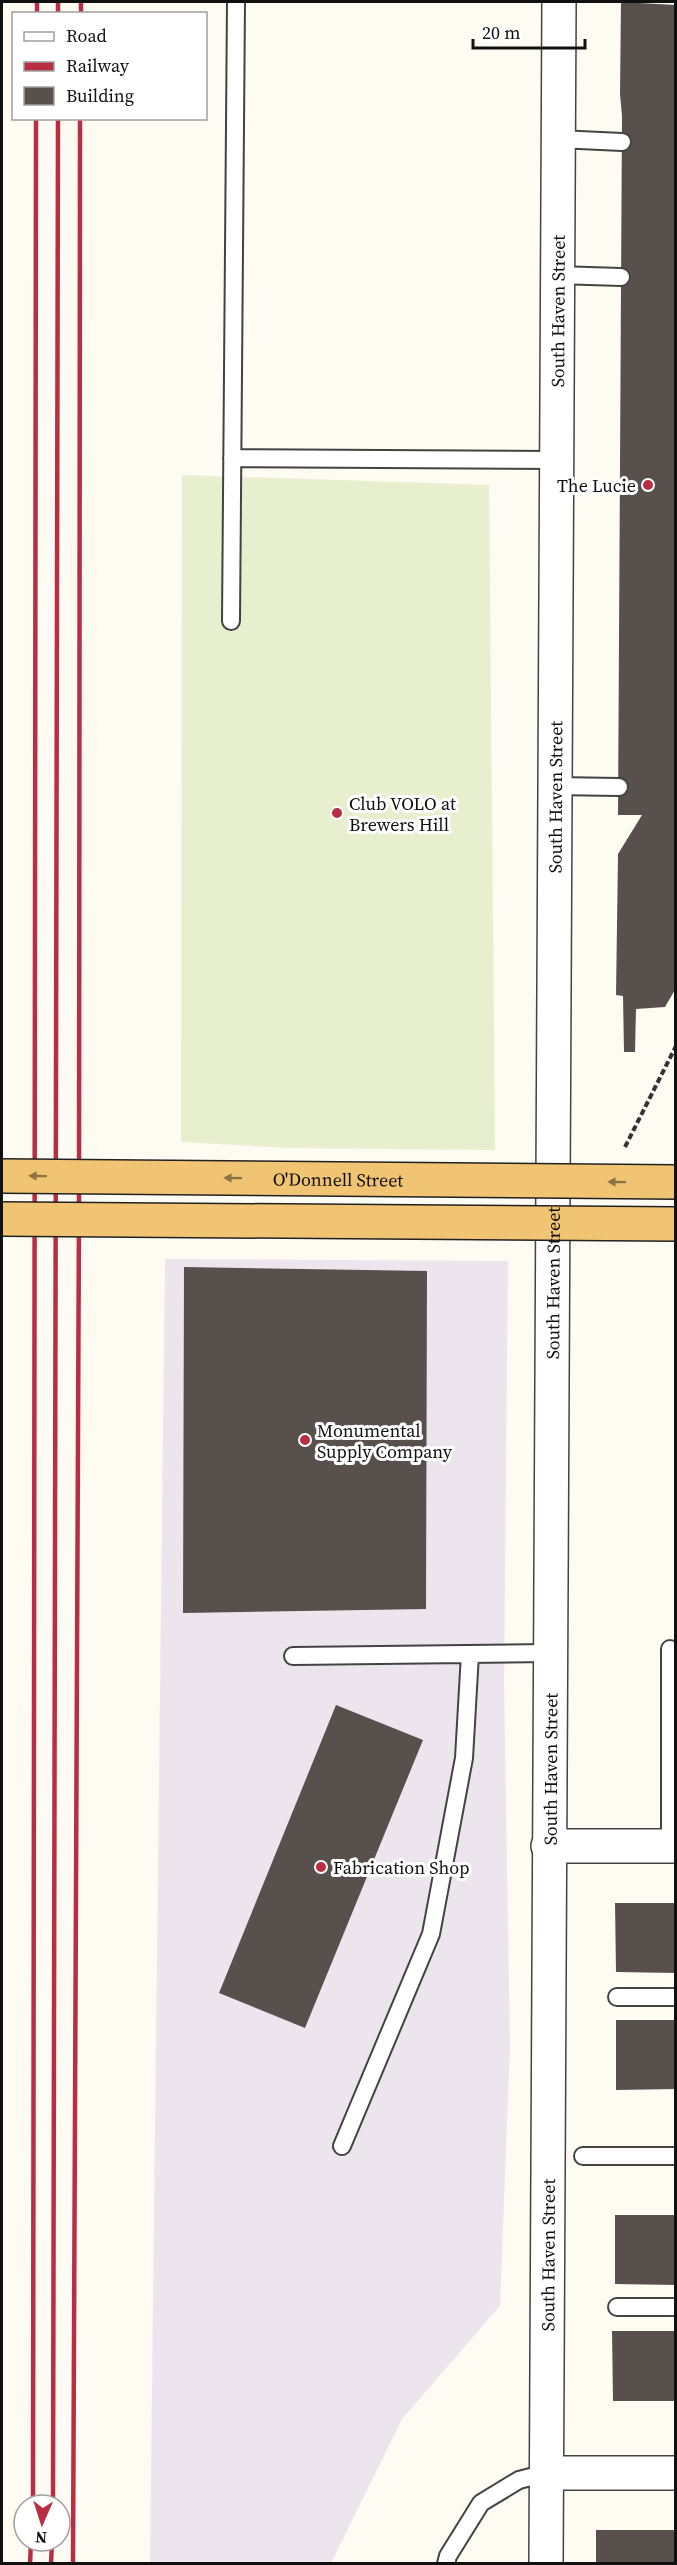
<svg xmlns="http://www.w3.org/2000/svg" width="677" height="2565" viewBox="0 0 677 2565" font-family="'Source Serif 4',serif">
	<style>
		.industrial { fill: #ece5ed }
		.pitch { fill: #e8efcf }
		.building { fill: #58504d }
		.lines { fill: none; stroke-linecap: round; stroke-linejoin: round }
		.service-casing { stroke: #434343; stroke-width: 20 }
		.minor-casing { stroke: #434343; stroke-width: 36 }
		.tertiary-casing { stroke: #434343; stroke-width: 36 }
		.path { stroke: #323232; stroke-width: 4; stroke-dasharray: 6 3; stroke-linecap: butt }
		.service { stroke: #fff; stroke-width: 16 }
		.minor { stroke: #fff; stroke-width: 33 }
		.tertiary { stroke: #fff; stroke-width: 33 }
		.rail { stroke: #b82f44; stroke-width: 4.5 }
		.primary-bridge-casing { stroke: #212121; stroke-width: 36; stroke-linecap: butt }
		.primary-bridge { stroke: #f0c472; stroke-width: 33 }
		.oneway { fill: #8b7346 }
		.poi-dot { fill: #b82f44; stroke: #fff; stroke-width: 2 }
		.labels { text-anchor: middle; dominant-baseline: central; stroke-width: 6; stroke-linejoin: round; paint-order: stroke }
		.street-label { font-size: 18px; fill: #101010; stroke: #fff }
		.poi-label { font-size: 18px; fill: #101010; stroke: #fff; text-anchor: start }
	</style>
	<rect width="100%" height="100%" fill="#fefbf3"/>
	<path class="industrial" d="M165 1259 508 1261 504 1682 510 2045 500 2306 402 2419 331 2563 150 2564Z"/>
	<path class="pitch" d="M182 475 489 485 495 1150 291 1148 181 1142Z"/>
	<path class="building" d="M621 2 676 5V988L665 1007 636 1009 635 1052H624L623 996 616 995 618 854 642 815H618L622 116 620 94Z
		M184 1267 427 1271 426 1609 183 1613Z
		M336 1705 423 1740 305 2028 219 1993Z
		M615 1903H676V1973L616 1972Z
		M616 2020H676V2089L616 2090Z
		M615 2215H676V2285L615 2284Z
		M612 2331H676V2401H613Z
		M596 2530H676V2564H596Z"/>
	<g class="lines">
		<defs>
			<path id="service" d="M558 139 622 142
				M557 275 621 277
				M232 458 556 460
				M231 621 236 2
				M554 786 619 787
				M670 1649V1846
				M293 1656 550 1653
				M617 1997H676
				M342 2146 431 1934 464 1758 470 1654
				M583 2156H676
				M617 2307H676
				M446 2564 448 2556 481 2503 519 2480 546 2473"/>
			<path id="minor" d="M548 1846H676
				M546 2473H676"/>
			<g id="tertiary">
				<path id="s1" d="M546 2564 559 2"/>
			</g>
		</defs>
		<use href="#service" class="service-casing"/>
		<use href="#minor" class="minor-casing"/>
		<use href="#tertiary" class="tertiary-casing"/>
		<path class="path" d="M625 1147 676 1046"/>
		<use href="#service" class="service"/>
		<use href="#minor" class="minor"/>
		<use href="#tertiary" class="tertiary"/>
		<path class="rail" d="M81 2V14
			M37 14V2
			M58 14V2
			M33 2505 36 118
			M53 2505 58 118
			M30 2564 31 2541
			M51 2564 52 2541
			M73 2564 79 1211 80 118"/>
		<defs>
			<g id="primary-bridge">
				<path id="s2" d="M2 1176 676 1182"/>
				<path d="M2 1219 676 1224"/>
			</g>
		</defs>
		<use href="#primary-bridge" class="primary-bridge-casing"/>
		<use href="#primary-bridge" class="primary-bridge"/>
	</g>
	<defs><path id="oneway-solid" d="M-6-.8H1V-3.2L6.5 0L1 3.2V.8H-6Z" transform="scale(1.5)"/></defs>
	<g class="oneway">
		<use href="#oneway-solid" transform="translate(38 1176) rotate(-179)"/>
		<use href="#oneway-solid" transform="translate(233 1178) rotate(-179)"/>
		<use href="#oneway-solid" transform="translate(617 1182) rotate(-179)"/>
	</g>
	<g class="poi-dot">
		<circle cx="648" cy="485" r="6"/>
		<circle cx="337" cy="813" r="6"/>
		<circle cx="305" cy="1440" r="6"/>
		<circle cx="321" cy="1867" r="6"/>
	</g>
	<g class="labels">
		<g class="street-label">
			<text stroke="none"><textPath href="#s1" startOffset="2253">South Haven Street</textPath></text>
			<text stroke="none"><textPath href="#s1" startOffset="1767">South Haven Street</textPath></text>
			<text stroke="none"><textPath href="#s2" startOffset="336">O'Donnell Street</textPath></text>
			<text stroke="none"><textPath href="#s1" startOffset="1281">South Haven Street</textPath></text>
			<text stroke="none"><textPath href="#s1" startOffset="795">South Haven Street</textPath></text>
			<text stroke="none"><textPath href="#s1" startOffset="309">South Haven Street</textPath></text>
		</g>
		<g class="poi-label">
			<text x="636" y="485" text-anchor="end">The Lucie</text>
			<text x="349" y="803">Club VOLO at<tspan x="349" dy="21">Brewers Hill</tspan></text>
			<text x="317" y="1430">Monumental<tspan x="317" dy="21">Supply Company</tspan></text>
			<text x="333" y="1867">Fabrication Shop</text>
		</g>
	</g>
	<rect width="677" height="2565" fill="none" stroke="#101010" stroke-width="6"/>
	<rect x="12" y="12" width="195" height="108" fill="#ffffff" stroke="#9f9f9f" stroke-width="1.5"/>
	<rect x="24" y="32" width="30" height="9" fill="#ffffff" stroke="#9f9f9f" stroke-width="1.5"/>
	<text x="66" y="42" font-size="18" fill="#101010">Road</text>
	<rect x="24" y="62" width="30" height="9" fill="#b82f44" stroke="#9f9f9f" stroke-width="1.5"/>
	<text x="66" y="72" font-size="18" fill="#101010">Railway</text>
	<rect x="24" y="87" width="30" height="18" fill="#58504d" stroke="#9f9f9f" stroke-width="1.5"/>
	<text x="66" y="102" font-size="18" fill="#101010">Building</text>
	<g transform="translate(42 2523) rotate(183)"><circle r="28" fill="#ffffff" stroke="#9f9f9f" stroke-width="1.5"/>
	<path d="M0-4.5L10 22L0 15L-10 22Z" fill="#b82f44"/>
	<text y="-9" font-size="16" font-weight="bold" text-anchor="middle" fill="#101010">N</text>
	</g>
	<path d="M473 39v9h112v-9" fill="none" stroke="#101010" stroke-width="3"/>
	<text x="482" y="39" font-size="18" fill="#101010" stroke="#ffffff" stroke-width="4.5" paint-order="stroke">20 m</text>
</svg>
